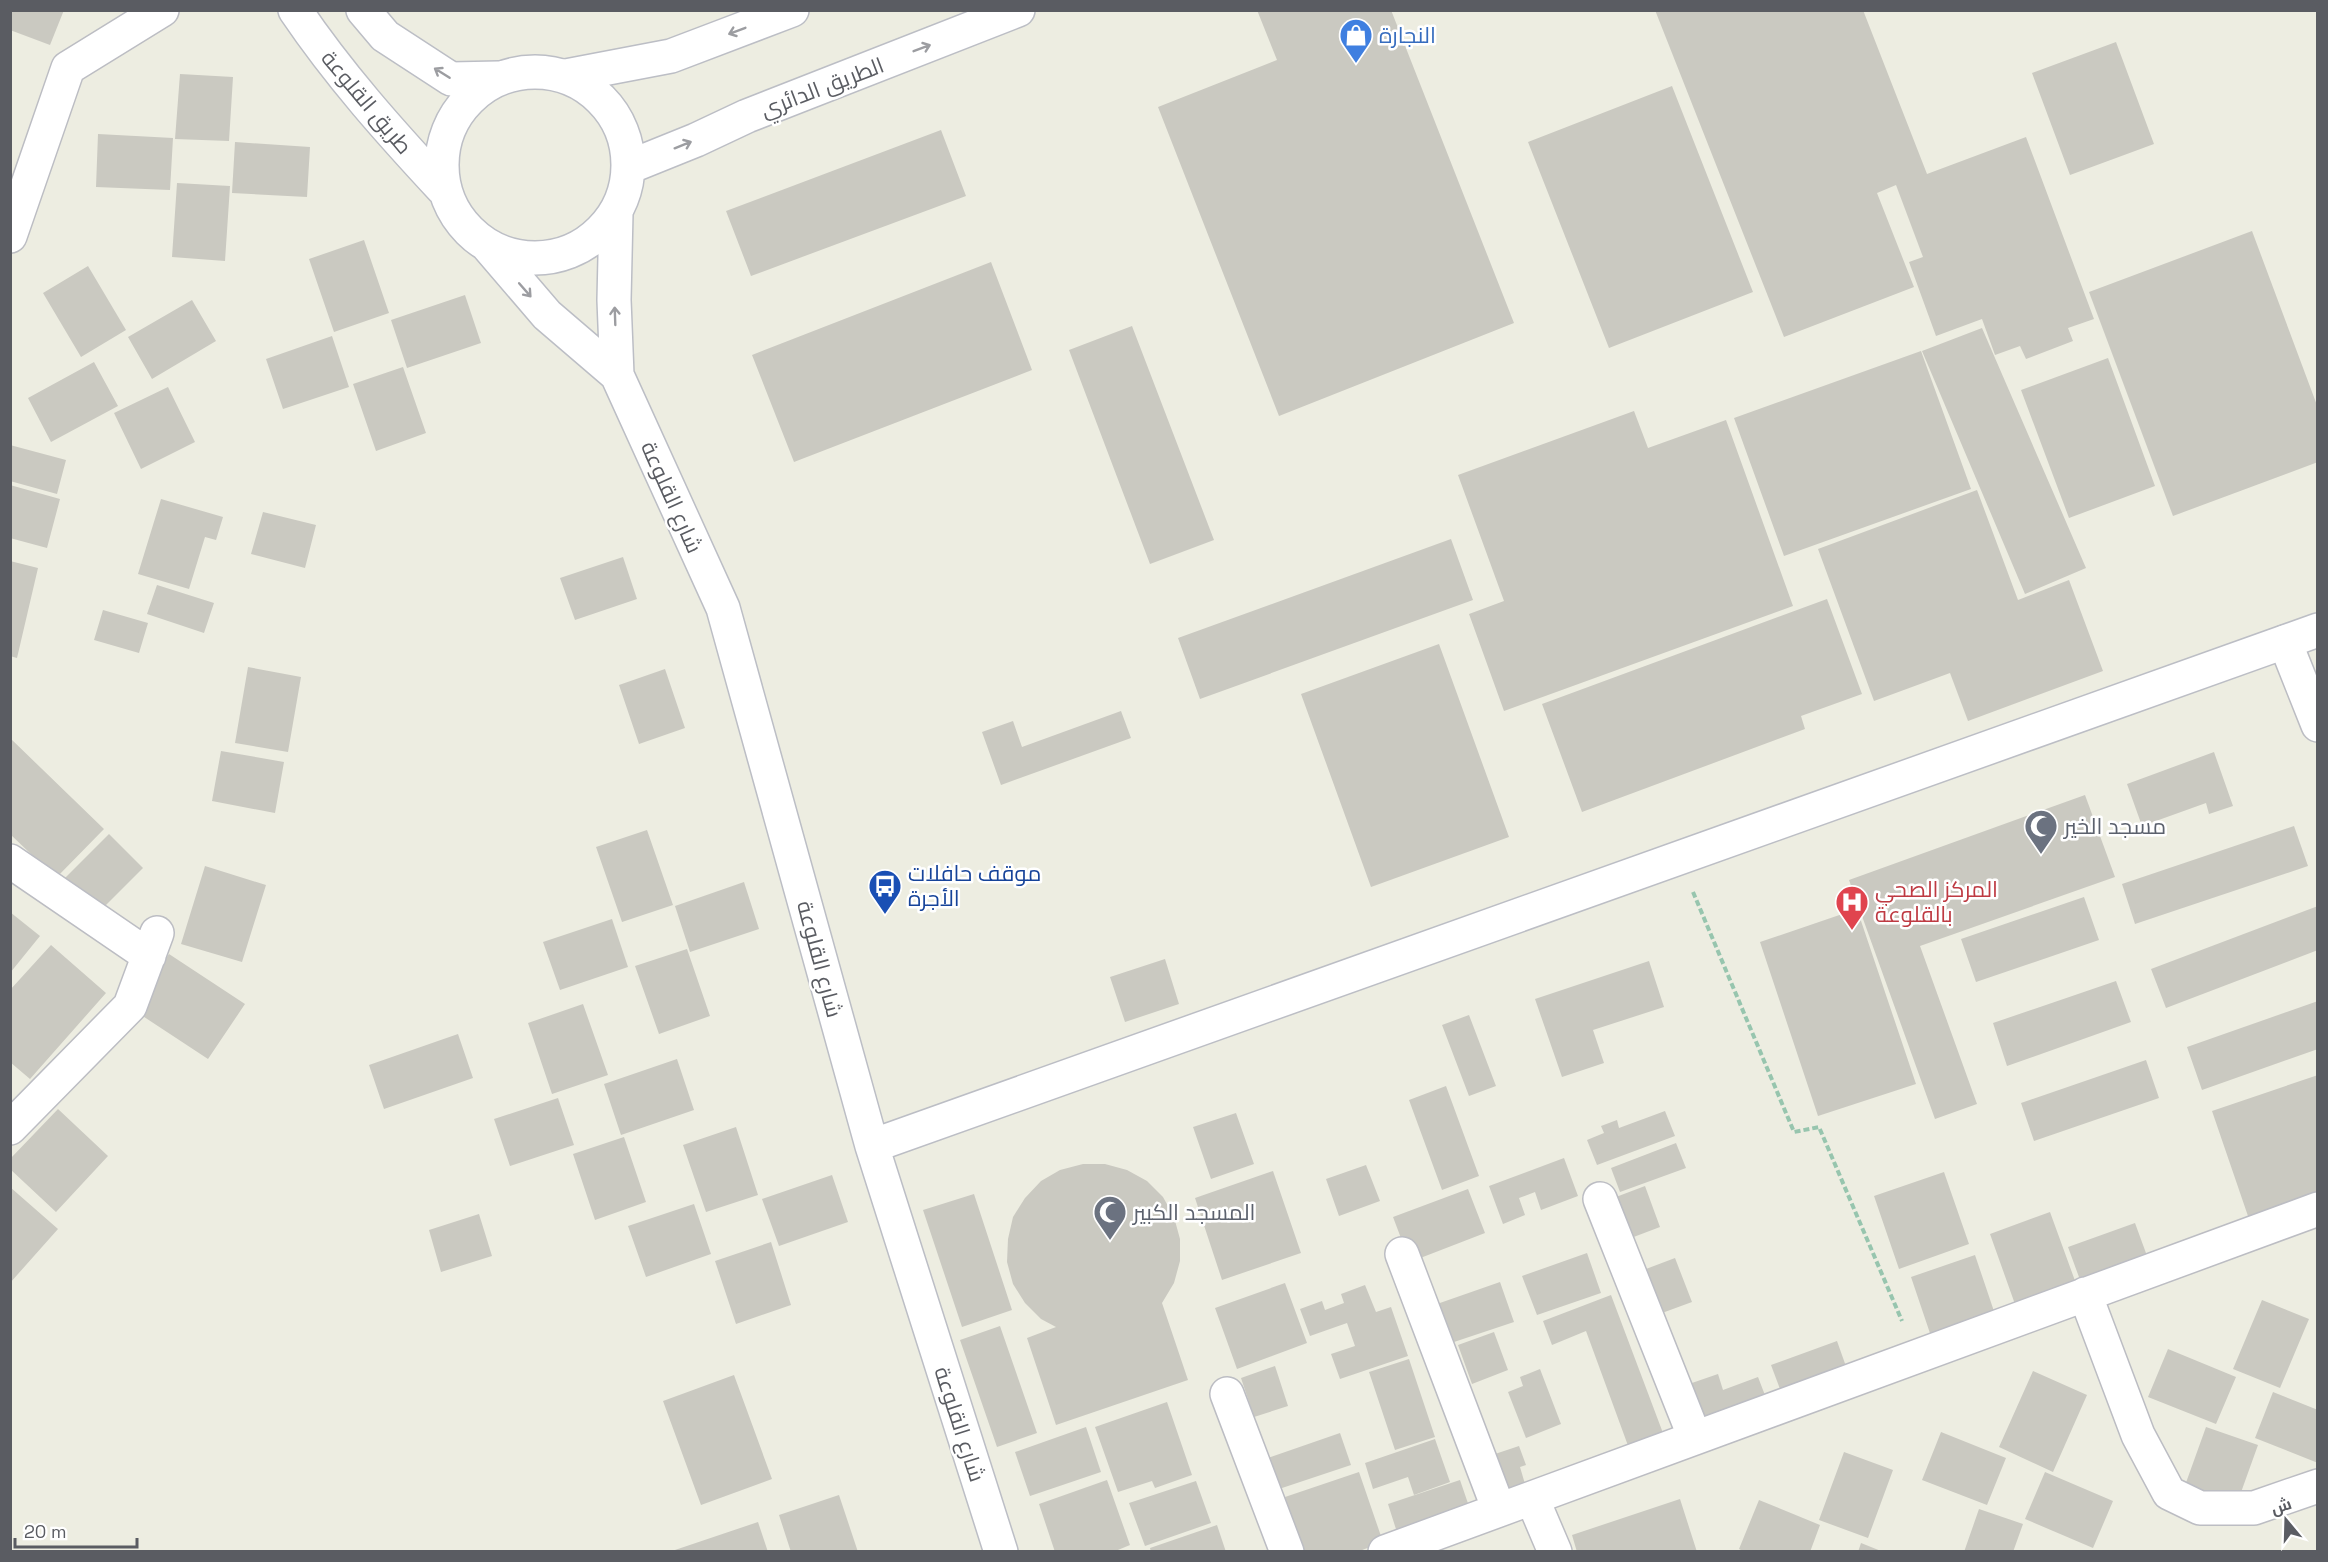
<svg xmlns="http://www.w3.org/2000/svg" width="2328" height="1562" viewBox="0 0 2328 1562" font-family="'Space Grotesk',Cairo,sans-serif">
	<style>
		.building { fill: #cac9c1 }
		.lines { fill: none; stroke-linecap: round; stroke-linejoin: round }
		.street-casing { stroke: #bcbdc3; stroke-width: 36 }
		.secondary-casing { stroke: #bcbec5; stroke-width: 36 }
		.path { stroke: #97c5ae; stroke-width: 4; stroke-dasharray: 6 3; stroke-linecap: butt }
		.street { stroke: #fff; stroke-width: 33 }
		.secondary { stroke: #fff; stroke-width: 33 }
		.oneway { stroke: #9c9da1 }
		.labels { text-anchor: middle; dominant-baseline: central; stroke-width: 5; stroke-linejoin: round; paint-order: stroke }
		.shop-label { font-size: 22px; fill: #366cbe; stroke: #fff; text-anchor: start }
		.street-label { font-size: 22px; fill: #5a5c62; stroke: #fff }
		.worship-label { font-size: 22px; fill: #5b616d; stroke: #fff; text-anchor: start }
		.transit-label { font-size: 22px; fill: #164399; stroke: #fff; text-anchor: start }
		.health-label { font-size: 22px; fill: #be3a42; stroke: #fff; text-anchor: start }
	</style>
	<rect width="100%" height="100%" fill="#edede1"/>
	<path class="building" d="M10 10H64L50 45 10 30Z
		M1257 10H1391L1514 323 1279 416 1158 107 1277 60Z
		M1655 10H1863L1927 174 2026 137 2094 319 2068 328 2073 341 2026 359 2020 346 1995 355 1982 319 1936 336 1909 262 1923 257 1896 185 1877 193 1914 287 1784 337Z
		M2116 42 2154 144 2070 175 2032 73Z
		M180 74 233 77 229 141 175 139Z
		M1672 86 1753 292 1609 348 1528 142Z
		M941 130 966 196 751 276 726 211Z
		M98 134 173 138 170 190 96 187Z
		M235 142 310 147 307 197 232 193Z
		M177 183 230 186 225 261 172 257Z
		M2252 231 2318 408V462L2173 516 2089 292Z
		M364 240 389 313 334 332 309 259Z
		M991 262 1032 370 794 462 752 355Z
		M88 266 126 330 81 357 43 293Z
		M465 295 481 343 407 368 391 320Z
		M192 300 216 341 152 379 128 337Z
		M1132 326 1214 540 1150 564 1069 350Z
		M1982 328 2086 568 2025 594 1922 351Z
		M332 336 349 387 283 409 266 359Z
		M1921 351 1971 489 1784 556 1734 418Z
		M2108 358 2155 486 2069 518 2021 390Z
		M94 362 118 406 51 442 28 398Z
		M403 367 426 433 376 451 353 384Z
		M168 387 195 442 141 469 114 413Z
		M1634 411 1648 448 1726 420 1793 606 1504 711 1469 614 1504 601 1458 475Z
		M10 445 66 460 57 494 10 481Z
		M10 485 60 499 47 548 10 538Z
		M1977 490 2018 600 2069 580 2103 671 1968 721 1950 673 1874 701 1818 549Z
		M161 499 223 517 216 540 205 537 189 589 138 574Z
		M263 512 316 525 305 568 251 554Z
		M1451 539 1473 600 1200 699 1178 638Z
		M623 557 637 599 575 620 560 578Z
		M10 561 38 568 17 658 10 656Z
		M157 585 214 603 204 633 147 614Z
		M1827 599 1862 694 1801 716 1805 729 1582 812 1542 704Z
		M103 610 148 623 139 653 94 640Z
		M1439 644 1509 837 1371 887 1301 694Z
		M248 667 301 677 288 752 235 743Z
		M665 669 685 728 639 744 619 685Z
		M1121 711 1131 738 1001 785 982 732 1013 721 1022 747Z
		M10 738 104 829 56 878 10 834Z
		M221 751 284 762 275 813 212 801Z
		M2214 752 2233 806 2209 814 2206 803 2142 826 2127 784Z
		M2085 795 2115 877 1920 946 1977 1104 1935 1119 1849 880Z
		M2294 826 2308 866 2135 924 2122 884Z
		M647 830 673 905 622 922 596 847Z
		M109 834 143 868 94 917 60 883Z
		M205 866 266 885 242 962 181 944Z
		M744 882 759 929 690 952 675 906Z
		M2084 897 2099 940 1976 982 1961 939Z
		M2318 906V950L2166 1008 2151 969Z
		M1857 909 1916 1084 1818 1116 1760 942Z
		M10 912 40 936 10 973Z
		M612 919 628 967 560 990 543 942Z
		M51 945 106 993 30 1079 10 1062V990Z
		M687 949 710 1016 659 1034 635 966Z
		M169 954 245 1004 208 1059 132 1009Z
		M1165 959 1179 1004 1125 1022 1110 977Z
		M1649 961 1664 1007 1593 1030 1604 1063 1562 1077 1535 999Z
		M2116 981 2131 1022 2007 1066 1993 1023Z
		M2318 1001V1049L2202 1090 2187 1047Z
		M583 1004 608 1075 552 1094 528 1023Z
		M1469 1015 1496 1086 1469 1096 1442 1025Z
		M458 1034 473 1078 384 1109 369 1065Z
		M677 1059 694 1110 621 1135 604 1084Z
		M2146 1060 2159 1098 2034 1141 2021 1103Z
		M2318 1075V1196L2249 1219 2212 1111Z
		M1446 1086 1479 1176 1442 1190 1409 1100Z
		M558 1098 574 1145 510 1166 494 1119Z
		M58 1109 108 1156 56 1212 10 1169V1159Z
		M1665 1111 1675 1136 1597 1165 1587 1140 1604 1133 1601 1126 1617 1120 1619 1128Z
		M1236 1113 1254 1164 1211 1179 1193 1127Z
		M736 1127 758 1195 706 1212 683 1145Z
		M624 1137 646 1202 595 1220 573 1154Z
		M1676 1143 1686 1168 1620 1192 1611 1168Z
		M1564 1158 1578 1196 1541 1210 1535 1192 1519 1198 1525 1215 1503 1224 1489 1186Z
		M1083 1164H1105L1127 1170 1147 1181 1163 1197 1174 1217 1180 1239V1261L1174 1283 1162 1303 1188 1380 1056 1425 1027 1338 1056 1327 1041 1319 1025 1303 1013 1284 1007 1262 1008 1239 1013 1217 1025 1198 1041 1181 1060 1170Z
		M1366 1165 1380 1201 1339 1216 1326 1179Z
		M1273 1171 1301 1253 1222 1280 1195 1198Z
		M1944 1172 1969 1244 1899 1269 1874 1196Z
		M832 1175 848 1222 779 1246 762 1199Z
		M1645 1186 1660 1227 1631 1238 1616 1197Z
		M10 1187 58 1229 10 1283Z
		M1468 1189 1485 1233 1410 1262 1393 1217Z
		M974 1194 1012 1310 962 1327 923 1210Z
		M694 1204 711 1254 646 1277 628 1226Z
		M2050 1212 2082 1300 2021 1321 1990 1234Z
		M479 1214 492 1256 441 1272 429 1230Z
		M2135 1223 2154 1275 2087 1299 2068 1247Z
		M771 1242 791 1305 736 1324 715 1261Z
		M1587 1253 1601 1293 1537 1315 1522 1276Z
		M1975 1255 2000 1329 1936 1351 1911 1277Z
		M1675 1258 1692 1302 1662 1313 1646 1269Z
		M1500 1282 1514 1322 1451 1343 1437 1304Z
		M1285 1283 1307 1343 1237 1369 1215 1308Z
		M1365 1285 1376 1312 1391 1307 1408 1356 1340 1379 1331 1354 1355 1346 1347 1323 1310 1336 1300 1309 1322 1301 1325 1310 1344 1303 1341 1294Z
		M1611 1295 1669 1449 1634 1462 1586 1331 1552 1345 1543 1321Z
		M2262 1300 2309 1319 2280 1388 2233 1369Z
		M1000 1326 1037 1433 997 1447 960 1340Z
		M1494 1332 1508 1370 1472 1384 1458 1345Z
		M1837 1341 1848 1372 1783 1397 1771 1365Z
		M2168 1349 2236 1377 2216 1424 2148 1397Z
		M1409 1359 1435 1437 1395 1450 1369 1372Z
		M1275 1366 1288 1406 1254 1417 1241 1378Z
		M1540 1369 1561 1424 1526 1438 1508 1392 1523 1386 1520 1377Z
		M2033 1371 2087 1395 2053 1472 1999 1447Z
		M1718 1374 1723 1390 1758 1377 1768 1403 1705 1427 1689 1384Z
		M734 1375 772 1479 701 1505 663 1401Z
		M2273 1392 2318 1410V1463L2255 1438Z
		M1167 1402 1192 1475 1155 1488 1152 1481 1118 1492 1095 1427Z
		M1086 1427 1101 1472 1030 1496 1015 1452Z
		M2206 1427 2258 1445 2235 1509 2183 1491Z
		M1941 1432 2006 1458 1987 1505 1922 1480Z
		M1340 1433 1351 1465 1279 1489 1268 1458Z
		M1435 1439 1450 1482 1414 1495 1408 1477 1373 1489 1365 1463Z
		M1519 1446 1526 1465 1520 1467 1525 1484 1502 1504 1486 1457Z
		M1844 1452 1893 1470 1868 1538 1819 1520Z
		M1359 1472 1383 1542 1357 1552H1303L1285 1497Z
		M2045 1472 2113 1501 2093 1548 2025 1519Z
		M1107 1480 1130 1545 1113 1552H1055L1039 1504Z
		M1460 1480 1474 1521 1401 1545 1388 1504Z
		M1196 1481 1211 1523 1145 1546 1129 1503Z
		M839 1495 858 1552H791L779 1515Z
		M1680 1499 1697 1552H1577L1572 1535Z
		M1759 1500 1820 1525 1810 1552H1745L1739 1549Z
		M1979 1509 2023 1524 2013 1552H1964Z
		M758 1522 768 1552H672V1551Z
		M1217 1525 1226 1552H1151L1150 1548Z
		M1861 1543 1881 1551V1552H1858Z"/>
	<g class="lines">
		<defs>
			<path id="street" d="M10 236 68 68 162 10
				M2285 642 2318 725
				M10 861 149 956
				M10 1128 130 1006 157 933
				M1600 1199 1695 1438
				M1402 1254 1499 1510
				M2085 1294 2138 1435 2169 1493 2200 1508H2254L2318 1486
				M1227 1394 1287 1552
				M1532 1498 1555 1552
				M1385 1552 2318 1209"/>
			<path id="secondary" d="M295 10C339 75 390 132 443 189
				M363 10 385 36 451 79 499 78
				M442 165a93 93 0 1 1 186 0a93 93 0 1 1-186 0Z
				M566 76 671 56 792 10
				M629 167 696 140 747 116 1018 10
				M616 213 614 300 617 375 723 608 872 1146 1001 1552
				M487 245 547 315 617 375
				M872 1146 2318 630"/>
		</defs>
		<use href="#street" class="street-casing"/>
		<use href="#secondary" class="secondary-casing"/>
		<path class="path" d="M1693 892 1794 1132 1819 1127 1902 1321"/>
		<use href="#street" class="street"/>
		<use href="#secondary" class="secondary"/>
	</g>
	<defs><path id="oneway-shaft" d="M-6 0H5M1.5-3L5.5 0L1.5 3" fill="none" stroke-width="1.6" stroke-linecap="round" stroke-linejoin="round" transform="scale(1.5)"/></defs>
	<g class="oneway">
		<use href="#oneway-shaft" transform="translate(737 31) rotate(159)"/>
		<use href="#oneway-shaft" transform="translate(922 48) rotate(-21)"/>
		<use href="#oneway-shaft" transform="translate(442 73) rotate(-148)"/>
		<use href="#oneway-shaft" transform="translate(683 145) rotate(-22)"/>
		<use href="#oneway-shaft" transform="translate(525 290) rotate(49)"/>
		<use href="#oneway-shaft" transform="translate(615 316) rotate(-92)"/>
	</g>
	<defs>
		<symbol id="shop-pin" viewBox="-11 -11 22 30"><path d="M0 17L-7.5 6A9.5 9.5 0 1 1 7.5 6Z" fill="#3f7fe0" stroke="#fff"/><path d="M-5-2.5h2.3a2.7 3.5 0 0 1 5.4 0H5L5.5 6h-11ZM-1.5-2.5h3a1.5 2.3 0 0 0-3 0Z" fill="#fff"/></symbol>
		<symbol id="mosque-pin" viewBox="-11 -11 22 30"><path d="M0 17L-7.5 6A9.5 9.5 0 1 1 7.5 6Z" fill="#6b7280" stroke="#fff"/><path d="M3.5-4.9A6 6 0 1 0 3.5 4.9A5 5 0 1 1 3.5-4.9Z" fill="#fff"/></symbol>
		<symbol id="bus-pin" viewBox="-11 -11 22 30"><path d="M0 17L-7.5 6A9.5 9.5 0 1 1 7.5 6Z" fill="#1a4fb4" stroke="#fff"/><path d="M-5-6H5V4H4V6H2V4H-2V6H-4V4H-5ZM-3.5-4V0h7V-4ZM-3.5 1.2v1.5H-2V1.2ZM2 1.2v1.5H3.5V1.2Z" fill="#fff"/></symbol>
		<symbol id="hospital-pin" viewBox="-11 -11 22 30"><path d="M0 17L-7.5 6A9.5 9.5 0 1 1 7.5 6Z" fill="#e0444e" stroke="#fff"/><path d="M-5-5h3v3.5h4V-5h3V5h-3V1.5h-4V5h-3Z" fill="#fff"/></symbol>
	</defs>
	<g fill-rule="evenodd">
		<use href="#shop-pin" x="1337" y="16" width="38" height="52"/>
		<use href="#mosque-pin" x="2022" y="807" width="38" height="52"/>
		<use href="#bus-pin" x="866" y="867" width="38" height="52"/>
		<use href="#hospital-pin" x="1833" y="883" width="38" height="52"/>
		<use href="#mosque-pin" x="1091" y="1193" width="38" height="52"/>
	</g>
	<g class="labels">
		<g class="shop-label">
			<text x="1379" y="35">النجارة</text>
		</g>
		<g class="street-label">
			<text transform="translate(822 87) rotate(-21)">الطريق الدائري</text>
			<text transform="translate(367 102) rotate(50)">طريق القلوعة</text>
			<text transform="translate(672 497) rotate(66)">شارع القلوعة</text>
			<text transform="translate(820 959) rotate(75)">شارع القلوعة</text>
			<text transform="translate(960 1424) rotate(72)">شارع القلوعة</text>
		</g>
		<g class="worship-label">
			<text x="2064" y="826">مسجد الخير</text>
			<text x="1133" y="1212">المسجد الكبير</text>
		</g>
		<g class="transit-label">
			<text x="908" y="873">موقف حافلات<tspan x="908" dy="25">الأجرة</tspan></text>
		</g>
		<g class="health-label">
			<text x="1875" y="889">المركز الصحي<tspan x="1875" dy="25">بالقلوعة</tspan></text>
		</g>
	</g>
	<rect width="2328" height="1562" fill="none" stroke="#5a5c62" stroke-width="24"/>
	<g transform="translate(2286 1520) rotate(341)" stroke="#ffffff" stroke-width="4.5" paint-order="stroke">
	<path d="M0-4.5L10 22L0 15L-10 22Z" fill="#5a5c62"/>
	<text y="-9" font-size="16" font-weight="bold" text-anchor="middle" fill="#5a5c62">ش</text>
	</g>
	<path d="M15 1538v9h122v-9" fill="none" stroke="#5a5c62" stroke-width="3"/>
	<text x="24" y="1538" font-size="18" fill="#5a5c62" stroke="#ffffff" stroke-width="4.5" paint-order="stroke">20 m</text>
</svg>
